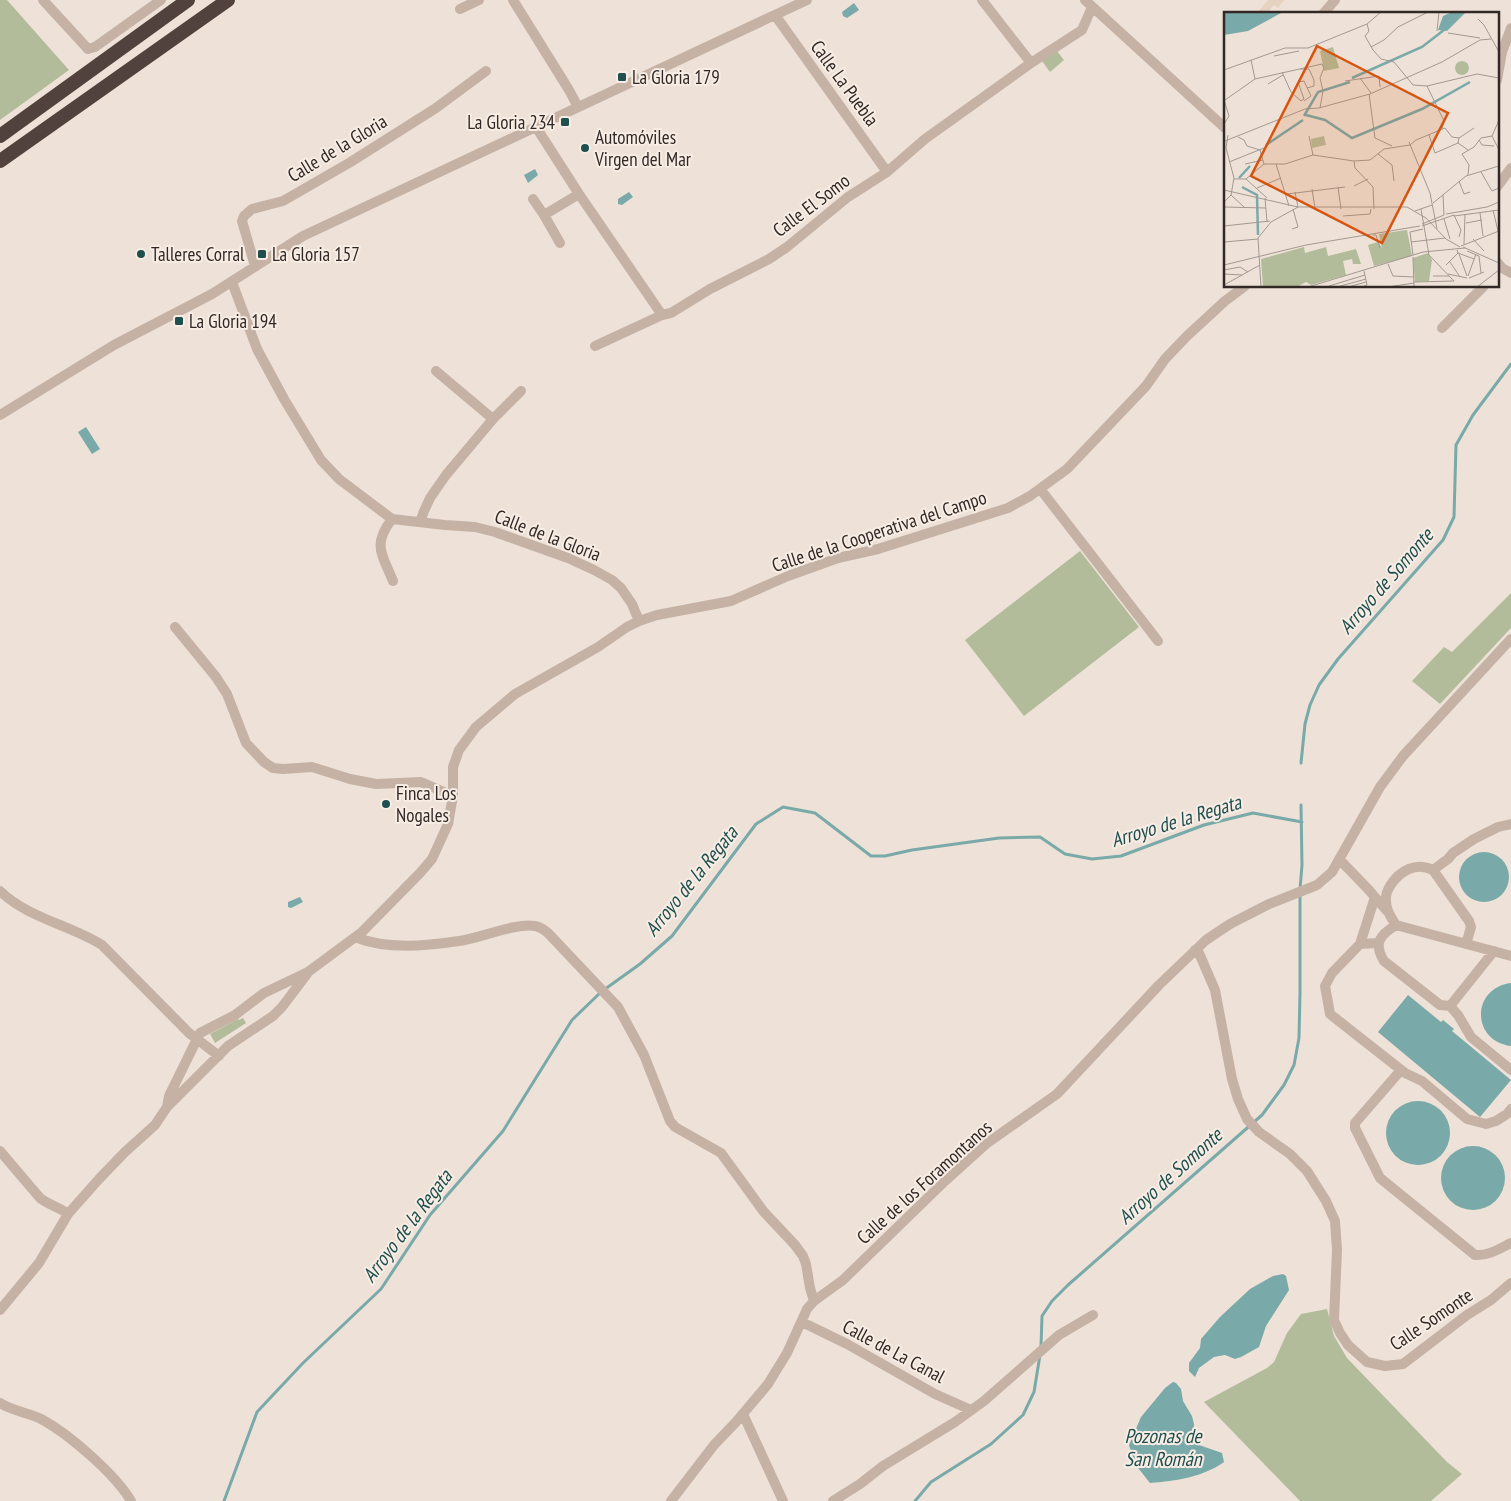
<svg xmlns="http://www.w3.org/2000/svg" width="1511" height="1501" viewBox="0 0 1511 1501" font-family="'PT Sans Narrow',sans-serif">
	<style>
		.green { fill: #b3bc9a }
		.plaza { fill: #e5d2c0 }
		.water { fill: #79a9a8 }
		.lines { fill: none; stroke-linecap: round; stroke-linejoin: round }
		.stream { stroke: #79a9a8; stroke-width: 3 }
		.minor { stroke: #c5b2a5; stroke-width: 10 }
		.highway { stroke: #52423d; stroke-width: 14 }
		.poi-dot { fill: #1f4f4f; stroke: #f7ede4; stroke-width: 2 }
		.labels { text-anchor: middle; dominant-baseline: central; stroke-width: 4; stroke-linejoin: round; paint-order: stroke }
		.poi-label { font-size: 19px; fill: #322926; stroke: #f7ede4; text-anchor: start }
		.street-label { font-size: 19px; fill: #322926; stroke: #f7ede4 }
		.water-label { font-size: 20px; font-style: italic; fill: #1f4f4f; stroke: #f7ede4 }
		.inset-river { fill: none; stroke: #79a9a8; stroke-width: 2.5 }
		.inset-road { fill: none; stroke: #a39891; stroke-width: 1 }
		.view { fill: #d6540f; fill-opacity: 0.15; stroke: #d6540f; stroke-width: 2.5 }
		.inset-edge { fill: none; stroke: #322926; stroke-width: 2.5 }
	</style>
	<rect width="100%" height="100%" fill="#eee2d8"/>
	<path class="green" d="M0 0H7L69 70 0 120Z
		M1057 51 1064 60 1050 72 1042 61Z
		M1080 551 1139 627 1024 716 965 640Z
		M1511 593V628L1440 704 1412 681 1444 647 1452 652Z
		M243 1018 246 1023 215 1043 210 1034 238 1019 239 1020Z
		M1327 1309 1334 1336 1347 1358 1447 1462 1462 1474 1431 1501H1300L1204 1402 1267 1368 1274 1362 1287 1333 1301 1314Z"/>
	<path class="plaza" d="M1268 0H1284L1278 8 1274 5 1266 14H1256Z"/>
	<path class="water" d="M854 3 859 10 847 18 843 16 842 12Z
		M535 169 538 175 528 183 524 175Z
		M629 192 633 197 622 205 618 204V199Z
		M86 427 100 449 92 454 78 432Z
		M1459 877a25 25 0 1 1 50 0a25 25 0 1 1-50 0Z
		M300 897 303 902 291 908 288 907V902Z
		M1511 983V1046C1471 1041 1471 988 1511 983Z
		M1408 995 1441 1022 1443 1020 1454 1029 1452 1031 1511 1080 1480 1117 1378 1032Z
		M1386 1133a32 32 0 1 1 64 0a32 32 0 1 1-64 0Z
		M1441 1178a32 32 0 1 1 64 0a32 32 0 1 1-64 0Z
		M1283 1274 1286 1276 1289 1290 1266 1326 1259 1347 1241 1357 1235 1359 1225 1355 1214 1357 1199 1368 1195 1377 1189 1371V1363L1200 1348 1201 1339 1220 1317 1250 1289 1273 1276Z
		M1173 1382 1176 1383 1181 1389 1183 1401 1192 1416 1194 1424V1439L1199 1445 1222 1453 1224 1462C1203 1477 1176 1481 1150 1483L1135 1464 1129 1445 1141 1417 1165 1388Z"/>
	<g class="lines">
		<path class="stream" d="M1301 763 1305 724 1310 705 1319 685 1338 659 1443 540 1454 517 1456 445 1473 415 1511 364
			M1300 889 1302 865 1301 805
			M1041 1346 1042 1316 1052 1301 1068 1285 1262 1115 1284 1085 1294 1065 1299 1038 1300 993V895
			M224 1501 257 1412 303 1363 381 1289 430 1215 503 1131 572 1020 601 992 640 964 672 936 756 824 783 807 815 813 871 856H885L912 850 999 838 1040 837 1065 854 1092 859 1121 856 1204 825 1253 813 1302 822
			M915 1501 931 1482 991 1444 1023 1415 1034 1392 1040 1355"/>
		<path class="minor" d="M43 0 88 49 95 47 161 0
			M513 0 569 90 578 107
			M982 0 1031 63
			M1085 0 1225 128
			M460 9 479 0
			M1323 14 1335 0
			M775 15 887 172
			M1497 80 1502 52 1511 28
			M536 127 579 194 662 315
			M1497 187 1511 168
			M533 199 544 215 560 243
			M544 215 579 194
			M1497 262 1502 268 1511 273
			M255 266 242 221 244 216 252 209 283 201 349 163 436 108 486 71
			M232 282 257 349 284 399 321 460 339 479 392 519 445 525 475 527 495 532 568 558 594 570 612 580 621 588 632 604 639 621
			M1442 328 1484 286
			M595 346 662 315 671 313 710 289 769 259 787 247 848 197 887 172 925 139 1031 63 1082 30 1092 7
			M436 371 493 419
			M0 415 114 345 212 294 303 236 807 0
			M1041 490 1158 641
			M392 519C372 545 382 554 393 581
			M420 522 424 511 430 498 446 475 493 419 521 391
			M175 627 216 677 227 694 246 743 264 762 273 768 283 769 312 767 350 779 376 784 421 782 453 796
			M1339 859 1368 889 1387 911
			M1433 870 1448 859 1453 853 1474 839 1498 827 1511 824
			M0 891C28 918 70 925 102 945L189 1033 219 1056
			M1396 925C1390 916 1385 908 1386 897 1386 892 1388 890 1390 886 1400 870 1416 862 1433 870L1469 921 1471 927 1466 944
			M355 937C387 950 426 946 459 941 481 938 514 923 535 926 541 927 544 930 548 933L618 1007 644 1055 670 1121 675 1127 721 1153 764 1212 795 1245 803 1256 806 1264 810 1288 814 1301
			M1378 943 1360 944 1332 973 1325 986 1330 1014 1405 1073 1422 1081 1467 1119 1486 1124 1496 1121 1507 1114 1511 1109
			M1360 944 1375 897
			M1195 950 1199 953 1215 990 1232 1079 1238 1099 1247 1119 1259 1132 1290 1154 1307 1171 1326 1201 1335 1221 1337 1250 1334 1320 1340 1333 1348 1345 1367 1362 1385 1366 1403 1364 1467 1315 1491 1300 1511 1283
			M1511 956 1396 925C1380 935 1373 943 1384 961L1440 1005 1450 1006 1458 1015 1471 1037 1511 1070
			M1450 1006 1494 951
			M1401 1070 1355 1123V1128L1380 1178 1475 1255C1488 1256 1499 1249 1511 1243
			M167 1107 169 1096 200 1033 235 1015 264 993 308 972 362 932 420 873 432 859 448 824 453 796V767L459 750 476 727 515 694 598 647 627 627 639 621 657 615 731 601 788 576 838 558 878 549 1008 508 1030 496 1067 469 1146 386 1165 359 1187 336 1225 301 1245 286
			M0 1151 40 1198C49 1205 59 1207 68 1214
			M0 1310 39 1263 68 1214 99 1179 125 1152 155 1125 167 1107 228 1046 273 1016 282 1007 307 974
			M801 1323 808 1325 847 1344 935 1394 971 1410
			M0 1403C12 1411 30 1413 43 1420 70 1435 116 1475 131 1501
			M743 1414 783 1501
			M671 1501 714 1445 736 1422 768 1384 787 1353 807 1309 814 1301 843 1280 945 1181 986 1144 1057 1094 1159 985 1206 940 1230 924 1269 904 1317 885 1332 872 1380 787 1403 756 1511 639
			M833 1501 860 1484 883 1466 955 1422 984 1401 1059 1335 1093 1315"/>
		<path class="highway" d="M0 136 188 0
			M0 161 228 0"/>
	</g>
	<g class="poi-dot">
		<rect x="617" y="72" width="10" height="10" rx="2.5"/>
		<rect x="560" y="117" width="10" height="10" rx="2.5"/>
		<circle cx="585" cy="148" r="5"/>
		<circle cx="141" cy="254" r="5"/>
		<rect x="257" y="249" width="10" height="10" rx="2.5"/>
		<rect x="174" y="316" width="10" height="10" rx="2.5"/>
		<circle cx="386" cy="804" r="5"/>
	</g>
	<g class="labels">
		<g class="poi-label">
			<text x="632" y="77">La Gloria 179</text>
			<text x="555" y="122" text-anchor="end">La Gloria 234</text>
			<text x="595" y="137">Automóviles<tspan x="595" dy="22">Virgen del Mar</tspan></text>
			<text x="151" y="254">Talleres Corral</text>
			<text x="272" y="254">La Gloria 157</text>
			<text x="189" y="321">La Gloria 194</text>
			<text x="396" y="793">Finca Los<tspan x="396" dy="22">Nogales</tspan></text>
		</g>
		<g class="street-label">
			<text transform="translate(845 83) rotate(54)">Calle La Puebla</text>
			<text transform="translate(337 148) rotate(-31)">Calle de la Gloria</text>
			<text transform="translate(811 205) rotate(-37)">Calle El Somo</text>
			<text transform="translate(879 531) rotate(-18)">Calle de la Cooperativa del Campo</text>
			<text transform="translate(548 535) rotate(21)">Calle de la Gloria</text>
			<text transform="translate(924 1182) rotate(-42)">Calle de los Foramontanos</text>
			<text transform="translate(1431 1319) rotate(-34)">Calle Somonte</text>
			<text transform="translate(894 1351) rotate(28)">Calle de La Canal</text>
		</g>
		<g class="water-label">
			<text transform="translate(1386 581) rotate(-49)">Arroyo de Somonte</text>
			<text transform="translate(1176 821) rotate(-17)">Arroyo de la Regata</text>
			<text transform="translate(691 881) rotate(-51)">Arroyo de la Regata</text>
			<text transform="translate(1170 1176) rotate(-42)">Arroyo de Somonte</text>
			<text transform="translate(407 1226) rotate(-53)">Arroyo de la Regata</text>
			<text x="1163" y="1436">Pozonas de<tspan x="1163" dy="23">San Román</tspan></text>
		</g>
	</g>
	<g transform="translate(1224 12)">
		<rect width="275" height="275" fill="#eee2d8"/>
		<path d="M109 35 115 56 100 59 96 39ZM231 56a7 7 0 1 1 14 0a7 7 0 1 1-14 0ZM100 124 102 133 88 136 87 127ZM183 218 188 244 150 254 144 233 154 230 158 236 155 222ZM80 235 81 241 102 235 104 244 132 237 137 252H129L128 247 119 249 122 263 87 273 82 270 73 275H39L37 247ZM204 241 208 248 205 269 191 270 189 246Z" fill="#b3bc9a"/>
		<path d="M0 0H59L24 19 0 23ZM228 0H242L223 19 214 18 219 4Z" fill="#79a9a8"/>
		<path class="inset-river" d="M128 66 198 35 220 18M82 103 101 108 128 126 198 97 246 70M80 104 94 80 126 70M42 133 79 108M15 166 26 154M18 175 33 183 34 223"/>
		<path class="inset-road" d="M254 7 260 13 275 40M143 12 145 19 141 24 149 38 157 47 170 50 189 73 203 74 253 62 275 66M213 19 215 0M224 21 256 26M147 35 160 28 174 15 204 0M50 44 75 39M27 48 31 67 98 52 100 56 96 66 99 79 96 96M76 57H85L90 68V74L83 76M0 58 61 36H84L143 12 157 0M58 60 67 80 77 89 80 87 74 70 80 69 87 84 80 89M136 66 147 81M121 69 155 64 156 75M44 72 59 63M203 74 220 109 218 117M145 82 151 126 168 134M0 88 5 104 0 112M1 88 31 67M205 123 211 141 234 131M85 124 89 143M268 124 275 108M14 125 20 128 23 134 36 138 40 152M235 126 234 131 244 138M235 126 250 116M192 128 221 116 228 125 235 126M255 128 258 133 270 134M1 129 81 97 95 96 146 82 218 50 256 28 267 27M185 130 206 181 213 217M154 142 168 153 170 169M130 149 131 156 149 175 150 197M5 150 40 136M21 152 39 148M52 152 65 194M257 160 268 179 275 176M244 163 245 153 238 142 250 135 257 126 268 124 275 138M10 167H22L40 152H61L89 143 130 149 146 148 160 137 186 133 192 128M22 167 43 186M235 169 240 182 246 180M130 174 144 167M114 175 117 197M33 176 57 166M88 177 91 196M0 178 74 195H183L202 206 222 227 236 235M71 180 74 195M63 182 121 175M7 183 20 195M219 183 220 203M41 186 43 210M0 190 7 183 10 166 2 136 4 123M209 191 242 164 275 154M0 195 42 196M197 197 205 243 230 269M269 198 274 219M191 199 208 193M256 201 259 224M222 202 263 195 275 190M119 204 146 202 147 197M230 204 275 198M220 207 226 227M242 211 258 208M198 212 220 203M0 214 46 209M198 214 230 203 237 218 235 225M68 217 74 215 69 197M149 223H152L156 236M249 227 260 239M0 230 34 227M187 230 221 226M240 232 241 202M237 234 275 219M239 235 275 251M233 238 234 241 250 247M243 239 255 244 257 261M235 242 243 264M189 243 186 220 199 217M189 245 190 275M226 250 236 265M164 252 169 264 190 265M0 253 82 233 196 214M222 253 234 241M0 258 16 255 24 260M0 262 18 263M224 262 243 266M209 264H225M244 264 252 242M245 266 260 260M190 270 230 269M0 273 36 253M105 274 141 263M37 275 34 226 47 210 74 195M84 275 199 240 241 236M113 275 142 267M124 275 142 270M138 275 143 273 140 259M164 275 190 271M186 275H227M253 275 275 258"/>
		<path class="view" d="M93 34 224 101 158 231 27 164Z"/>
		<rect width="275" height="275" class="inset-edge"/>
	</g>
</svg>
